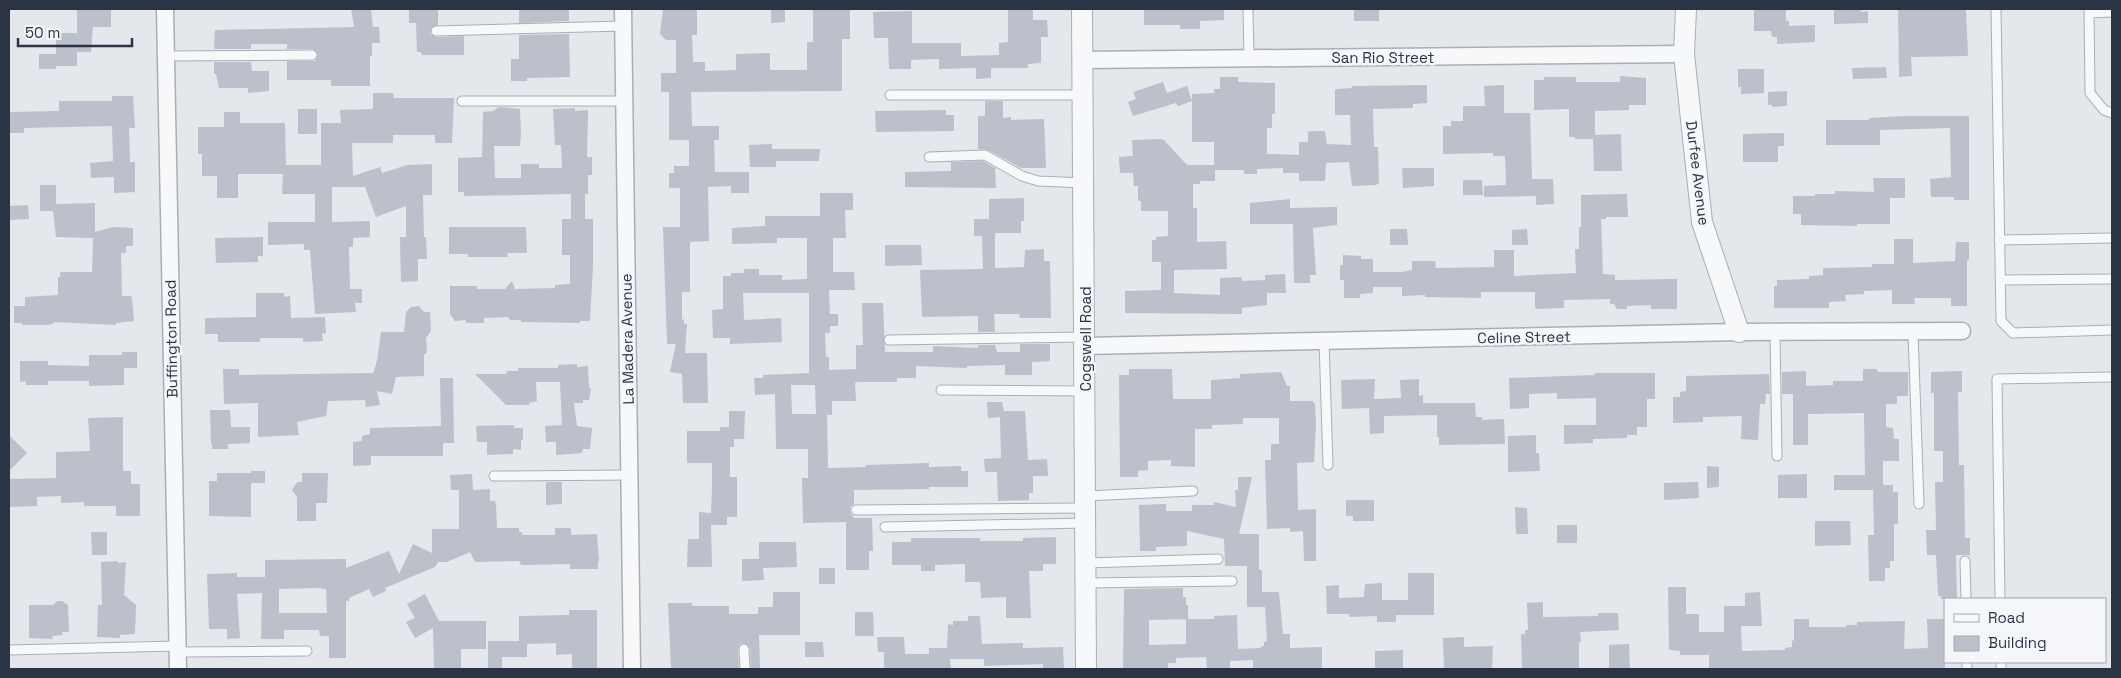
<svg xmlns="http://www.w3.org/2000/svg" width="2121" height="678" viewBox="0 0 2121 678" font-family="'Space Grotesk',sans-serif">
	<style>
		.building { fill: #bbc0ca; fill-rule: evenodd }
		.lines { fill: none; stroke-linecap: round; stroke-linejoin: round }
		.service-casing { stroke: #a9aeb7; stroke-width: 11 }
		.minor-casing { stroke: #a9aeb7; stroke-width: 19 }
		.tertiary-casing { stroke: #a9aeb7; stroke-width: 22 }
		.service { stroke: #f7f8fa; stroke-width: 9 }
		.minor { stroke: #f7f8fa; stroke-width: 16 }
		.tertiary { stroke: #f7f8fa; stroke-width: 20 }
		.labels { text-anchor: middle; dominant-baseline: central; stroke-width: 5; stroke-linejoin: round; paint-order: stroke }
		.street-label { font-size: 15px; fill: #2b3445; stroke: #f4f6f9 }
	</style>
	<rect width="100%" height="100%" fill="#e4e7ec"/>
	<path class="building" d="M77 9H111V27H93L91 52H77V66H56V69H39V54H56V33H77Z
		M351 9H371L373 27H379L380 43H372V56H370V86H331V80H287V61H315L318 54 312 49H287V44H251V49H214L215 30 354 27Z
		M409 9H438V25L431 28 430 34 436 37 464 36V55H422L421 52H417L416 23H409Z
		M519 9H569V21L519 23Z
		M663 9H697V35H692L693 62H705V71L736 70V54L770 53V70H807V42H813V9H850V39H842V91L691 92 692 126H719V140H714L715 172H749V193H731V186L708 187 709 241 690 242V292H682V320L684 319V324H687L685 353H707L708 403H683L682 374 670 372 676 344H667L663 227H680V188H669V173H674V166H689V140H669V92H661V73H676V40H666L660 34Z
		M771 9H785V22L771 23Z
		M1008 9H1033V20H1047L1048 37H1041V63L1028 64V68H991V78L976 79V68L939 69V59L911 60V69H889L888 38H874L873 12 912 11V43H961V56L999 55V43L1008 42Z
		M1144 9H1224V20L1200 21V29H1180V25H1144Z
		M1354 9H1379V21H1354Z
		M1754 9H1786V21H1789V26L1815 25V42L1777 44V37H1772L1771 31H1754Z
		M1834 9H1861V12L1868 11V23L1834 24Z
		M1898 9H1966L1968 56 1911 57 1912 76 1899 77Z
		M569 34 570 77 527 78V81H511V59H519V35Z
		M214 62H251L252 71H269V91L248 93V88H219L216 74H214Z
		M1886 67 1887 78 1853 79 1852 68Z
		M1738 69H1764V93L1741 94V87H1738Z
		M1620 76 1646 78V105H1629V110L1595 111V135L1621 134 1622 171H1594L1593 139H1575V137H1569V109L1534 110V80H1544V77H1576V82H1620Z
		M1220 77H1238V82L1275 83V114H1272V128H1267V154L1299 155V142H1308V132L1312 131H1325L1327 144 1351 145 1350 115H1335V90L1337 89 1352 88V86L1427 85V103L1413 104V108L1373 109 1374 147H1378L1379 183 1376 185 1352 186 1349 162 1326 163 1325 181H1299V173H1283V168L1257 169V174H1244V170H1215V181H1200V184H1193V208H1197V242L1226 241 1227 269 1174 270V293L1220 295V278L1242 277V281L1265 280V275L1285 274 1286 293H1267V305L1242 308V314L1125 313V291L1161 290V262H1152V240H1156V237L1168 236V211H1141V201H1138V186H1134L1133 173H1120L1119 157 1133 156 1132 140 1160 139 1164 140 1187 165H1214V142H1192V101L1178 106 1176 103 1133 116 1128 102 1136 99 1133 92 1163 82 1167 93 1187 86 1192 101V94L1214 93V89H1220Z
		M1504 85V113H1530L1532 179H1553L1554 204 1536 205V196L1484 197V186L1506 185 1505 156H1493V153L1443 154V126H1451V121H1463V106H1485L1484 86Z
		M1787 91V106L1772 107V105H1768V92Z
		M373 93H393L394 98H454L452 143H435V135H393V143H352L353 176 380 167 382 173 407 165 432 164V195H423L424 237H426L427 259H418V281L401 282 400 237H406V206L376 217 365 187H332V222L370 221V237L353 238V247H349L350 289H362V303H355L356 312 315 314 310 250H304V244L268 245V222H315V194H282L283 174H238V198H217V176H202V154H198V127H224V112H240V123H285L286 165H321V123H341L340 110 373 109Z
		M112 96H133L135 128H129L130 162H135V192L114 193V177L91 178 90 163 113 161 112 126 24 128V133H9V112L59 111V101H112Z
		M985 101H1003V118L1011 117V120L1044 119 1046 168H1021L988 150 978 149V116H985Z
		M499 107 520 109 521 134 520 146H494L495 178H521V164H539V168H562L561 145H555L553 109 575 108V111L587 110 588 112 587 157H592V175H588V194H585V219H593V267L590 320 589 321H580V323L521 322V320H510L508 317 484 318V323H466V320L455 321 450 314V286H477V289H505L512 281 515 289 555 288V285L570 284V255H562V219H571V194L464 196V192H458V158L482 157 483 112 493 111Z
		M298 109H317V134H298Z
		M946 110V115H954V131L876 132 875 111Z
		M1905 116H1969V200H1954V197H1931L1930 179 1951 177 1950 128 1880 130V145H1826V120H1869V118Z
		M1784 133V146H1778V162H1743V134Z
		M772 144V149H820L819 161H776V167H750L749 145Z
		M983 161 997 169H995L996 188 905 187V172L951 171V162Z
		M1402 168H1434V186L1403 188Z
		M1873 178H1905V198H1890V224H1857V226L1801 225V214H1793V196H1815V194H1835V191L1874 192Z
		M1463 180H1482L1483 195H1463Z
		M40 185H56V204L95 203V232L113 227 133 228V246H126V253H121L122 296H131L132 298 134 321 116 323V325L53 322V324L46 325H22V323H14V306H25V297L58 295V277H60V272H92L93 238 56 237 53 211H40Z
		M820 193H853V210H845L846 238H833V272H854L855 290H829L830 314H838V326H830V333H825L826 357H829V370L856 369V345H863L862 303H883L885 352H933V346L978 348V345H995L997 352H1020V344H1050V361L1032 362V375H1005V365L967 366V368L916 366V378H897V382H858L855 383 856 401H832V415H827L828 468 866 467V465L929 463V467L961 466V471H968V487H929V489L854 490V504L850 507 851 514 854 518H872L873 551H869V570H846V522L803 523 802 478H808V449H776L775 394 755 395 754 378H763V375L809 373V293H743L744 320 781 318 782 342 730 344V338H713L712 310 723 309V276H731V273H744V269H759V275H782V280L807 279V238H777V243L732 244V228L765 226V216H820ZM791 385H815L816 414H792Z
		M1627 194 1628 217H1606V219H1601L1603 274 1615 275V280L1677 279V309H1651V305L1627 306V309H1617L1614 304H1610V299L1564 300V308L1539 309 1535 308V292H1481V298L1425 297V295L1402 296V287H1373V293L1360 294V298H1344V280H1340V265H1343V255L1361 256V259H1373V272H1402L1412 270V261H1435L1436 268 1494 267V250H1514V276L1576 273 1575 249H1579V227H1581V195Z
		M1024 198V221H1021V233H995V268L1024 267 1025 250 1044 249V261H1050L1051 318H1020L1019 314H994L995 332H978V316L922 317 920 270 983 269 982 236H974V219H989V199Z
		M1290 199V208L1337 207V225L1313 228 1316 275H1310V283H1294L1293 224H1250V203Z
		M28 205 29 219 9 220V206Z
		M449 227H526L527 253H507L508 257H468V254H449Z
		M1390 229H1407L1408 245H1390Z
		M1527 229 1528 245H1512V230Z
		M263 237V256H258V262L216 263 215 238Z
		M1894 239H1913V263L1955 261 1956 242H1969V260H1967V306H1951V298H1914L1915 304H1892V290L1864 291V294L1845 295 1846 301 1829 302V308H1774V286H1777V280L1809 279V276L1823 275V268L1872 267V264H1894Z
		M885 245H921L922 265 885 266Z
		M256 293H284V297L290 296 291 318 325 317 326 334 322 333 323 341 303 342V338H260V342H218V334H205V318L256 317Z
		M419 306 424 312H430L431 331 426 338 427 352 424 355V376L396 377 392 394 377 391 380 405 366 407 365 400 328 401 326 416 297 422 299 435 258 437V403L224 404 223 369H239V375L373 373 377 361 381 332H404L406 312 411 307Z
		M122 352H137V368H124V385L89 386V381H48V385H26V381L20 382V361H48V365L89 366V355H122Z
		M577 364V367L588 366 589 387 591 389 589 400H583V403H574L577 426 592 428 590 449H583L582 453 556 455V442H546L545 426 562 425 560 382H536L537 401 529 403V405H506L475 374H506L507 371H518V368H558V365Z
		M1129 369H1172L1173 399H1211V380L1240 378V374L1281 372 1287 386H1290V401H1313V403H1315L1316 424 1314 462 1297 463 1298 510 1316 509V561H1304L1303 531 1290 532V528L1267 529 1265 460H1271V444H1279V418H1243V424L1212 425V429H1195V467L1171 466V460L1148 461V470L1138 471V477H1120L1119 375H1129Z
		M1863 369H1877L1878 372H1908V396H1897V404H1886V427L1893 428 1894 439H1899V461H1883V485H1893V492H1898V524H1894V561H1890V568H1885V581H1869L1868 535H1874L1873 490H1834V475H1865L1864 413 1808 414V445H1793V394H1782V372L1806 371V386L1833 385V381H1863Z
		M1962 371V392H1958L1959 465H1964L1965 538H1970V555H1956L1957 599H1941V596H1938L1936 555H1927L1926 530H1936L1935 482H1943V451H1934V393H1931V372Z
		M1595 373H1655V399H1647V427H1637V435H1627V438L1593 439V443L1564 444V425H1596V398L1557 399V393L1529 394V408L1510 409 1509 378 1595 375Z
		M1769 374 1770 394H1766L1765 404H1760L1758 440 1741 439 1742 416 1703 417V422L1673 423V397H1680V392L1686 391V376Z
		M440 378H453L454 443H443V456H371V465L353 466V442L362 441V436L370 434V428L441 426Z
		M1375 379 1374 399 1401 398 1400 380 1419 379V396L1423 395V403H1475L1476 417H1482V420L1504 419 1505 444 1439 445V437H1437V415L1384 416V433L1370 434 1369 408 1342 409 1341 380Z
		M987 402H1002L1004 411H1025L1028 460 1047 459 1048 476H1033V493H1029V500L998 501 997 472H985L984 459 1001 458 1000 417 988 418Z
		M210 410H230L231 427H250V443L228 444V449H212V444H211Z
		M729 411H745L744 439H734V447H730V477H737V517H727V525H711L712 567H687L688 539H699V512L711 513 712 488V463H687V431H720V427H729Z
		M123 417V471H131V484H140V516H116V506H84V502L61 503V496L37 497V506L9 507V479L56 478V452L90 451 88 418Z
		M514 425V428H523V440H521V450L513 449V454L487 455V442H477L476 426Z
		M9 435 27 453 9 471Z
		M1536 435V453H1539L1540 471 1508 472V436Z
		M1707 466 1719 467V487L1707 488Z
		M251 471H265V483H251Z
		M217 473H251V517L209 516V481H217Z
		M302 473H328L327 503H316V521H297V497L292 490 297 482H302Z
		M472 474 473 490 490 489V501H495L496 506 497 528H519V532H522V535H555V528H571V535L597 534 599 561H598V569H570V564L528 565H521L519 561 475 562 470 552 447 562H438L435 567 385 588 386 591 373 597 369 589 349 598V601H346V658H329V636H320L319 630H284V639H261L262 593 237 594 240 638 227 639V629H209L207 574 237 573V577H265V560L346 559V568L389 551 399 574 413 544 432 553V529H459V490H451L450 475ZM316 588 326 589 327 613H279V589Z
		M1807 474V498H1778V475Z
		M1238 477H1252L1239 534H1259V570H1262V592H1279L1283 634H1290V648L1322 647V669H1253V660L1230 661V669H1207L1206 657 1176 658V663H1168V669H1123L1124 589 1183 588V597H1186V605H1188V619L1149 620V645L1186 644V619H1214V616L1237 615 1238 649 1261 648V646H1264V642L1267 641 1265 607H1247V566H1225L1224 539 1187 531V546L1156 547V551H1140L1139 505 1166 504V511H1192V505H1214V502L1236 507 1235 490H1238Z
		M546 482H562V504L546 505Z
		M1698 482 1699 498 1664 500V483Z
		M1346 500H1374V521H1353V516H1346Z
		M1515 507 1527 508 1528 534H1516Z
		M1815 521H1850L1851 545 1815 546Z
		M1557 525H1577V543H1557Z
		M91 532H107V555H92Z
		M1056 537V564H1043V571H1029L1031 618H1006V597L981 598 980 582H965V564L935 565V571H921V565H892V542H911V538H980V541H1023V538Z
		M759 542H796L797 567 763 568 764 580 742 581V559H759Z
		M118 561V563L126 562 124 595 136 605 135 634 120 635V638L97 637 98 605H102L101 562Z
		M819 568H835V584H819Z
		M1408 573H1434V615H1396V622H1377V616L1349 617V614H1327L1326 586 1339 585V598L1364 597 1365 584 1382 583V600H1408Z
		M1668 587H1686V614H1699V632H1724V606H1745V593L1760 592 1762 626H1741L1742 651 1785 650V648L1792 647V641L1794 640V619H1809V627H1846V625H1857V622L1905 621 1904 649 1928 648 1927 619H1945V669H1709V655H1680V651L1669 650Z
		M773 592H800V635H759L760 669H751L750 648 744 643 740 644 738 649 739 669 671 668 668 603H692V606H729V614H758V607H773Z
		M425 594 439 621H486V649H461V669H434L433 628 415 638 406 622 415 618 407 604Z
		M57 601H62L68 605 69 632H62L63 635 52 636 53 639 29 638V605H53Z
		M1543 602V617L1598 616V613H1618L1619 630 1580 632 1581 642H1579V669H1522L1521 634H1525V630H1528L1527 603Z
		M569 610H597V669H572V654L556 655V643L527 644V657H502V669H488V641H519V616L569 615Z
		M855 612H873L874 636H855Z
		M968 616H980L982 644 1023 643V648L1063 647 1064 669H1043V664L984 666V659H950L951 669H884V652H878L877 637H904L905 654H929V648H947L948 624 953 625V621H968Z
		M1464 637V647L1493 646 1492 669H1444L1443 638Z
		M805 642H823L824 657H805Z
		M1629 644 1630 669H1609V645Z
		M1403 650V669H1375V651Z"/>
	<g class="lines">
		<defs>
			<path id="service" d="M1248 9 1249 58
				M1996 9 2001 321 2013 333 2112 330
				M2089 9 2090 93 2104 110 2112 113
				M2089 13 2112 12
				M436 31 623 26
				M166 56 312 55
				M890 95H1083
				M462 101H624
				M929 157 985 155 1022 176 1038 181 1084 183
				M1999 240 2112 238
				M2000 280 2112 279
				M1775 332 1777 456
				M1913 332 1919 504
				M889 340 1085 337
				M1324 341 1328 465
				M941 390 1085 391
				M494 476 629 475
				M1085 496 1193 491
				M856 510 1085 508
				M885 527 1085 523
				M1965 561 1966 599
				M1085 563 1218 559
				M1085 583 1232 581
				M2000 599 1997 379 2112 377
				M744 649 745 669
				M9 650 177 646
				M177 652 307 651
				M1967 662V669
				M2001 662V669"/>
			<path id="minor" d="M165 9 178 669
				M623 9 632 669
				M1083 60 1684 54
				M1085 346 1739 332 1962 331"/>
			<path id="tertiary" d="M1082 9 1086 669
				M1686 9 1684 54 1702 222 1739 332"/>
		</defs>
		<use href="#service" class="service-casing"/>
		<use href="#minor" class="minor-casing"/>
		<use href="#tertiary" class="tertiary-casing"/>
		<use href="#service" class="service"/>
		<use href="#minor" class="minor"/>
		<use href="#tertiary" class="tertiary"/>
	</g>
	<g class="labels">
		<g class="street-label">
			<text x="1383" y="57">San Rio Street</text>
			<text transform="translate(1698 173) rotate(83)">Durfee Avenue</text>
			<text transform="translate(1524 337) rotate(-1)">Celine Street</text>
			<text transform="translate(171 339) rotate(-91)">Buffington Road</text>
			<text transform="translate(627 339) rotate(-91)">La Madera Avenue</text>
			<text transform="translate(1085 339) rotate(-90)">Cogswell Road</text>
		</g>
	</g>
	<rect width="2121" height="678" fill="none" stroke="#2b3445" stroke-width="20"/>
	<rect x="1944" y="598" width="162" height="65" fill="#f4f6f9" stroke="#a4a8b1"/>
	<rect x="1954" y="614" width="25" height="8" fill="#f7f8fa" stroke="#a4a8b1"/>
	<text x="1988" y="623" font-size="15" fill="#2b3445">Road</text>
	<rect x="1954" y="636" width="25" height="15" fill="#bbc0ca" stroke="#a4a8b1"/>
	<text x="1988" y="648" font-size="15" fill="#2b3445">Building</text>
	<path d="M18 38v8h114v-8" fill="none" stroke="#2b3445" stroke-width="2.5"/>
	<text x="25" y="38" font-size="15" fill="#2b3445" stroke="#f4f6f9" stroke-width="4" paint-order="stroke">50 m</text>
</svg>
